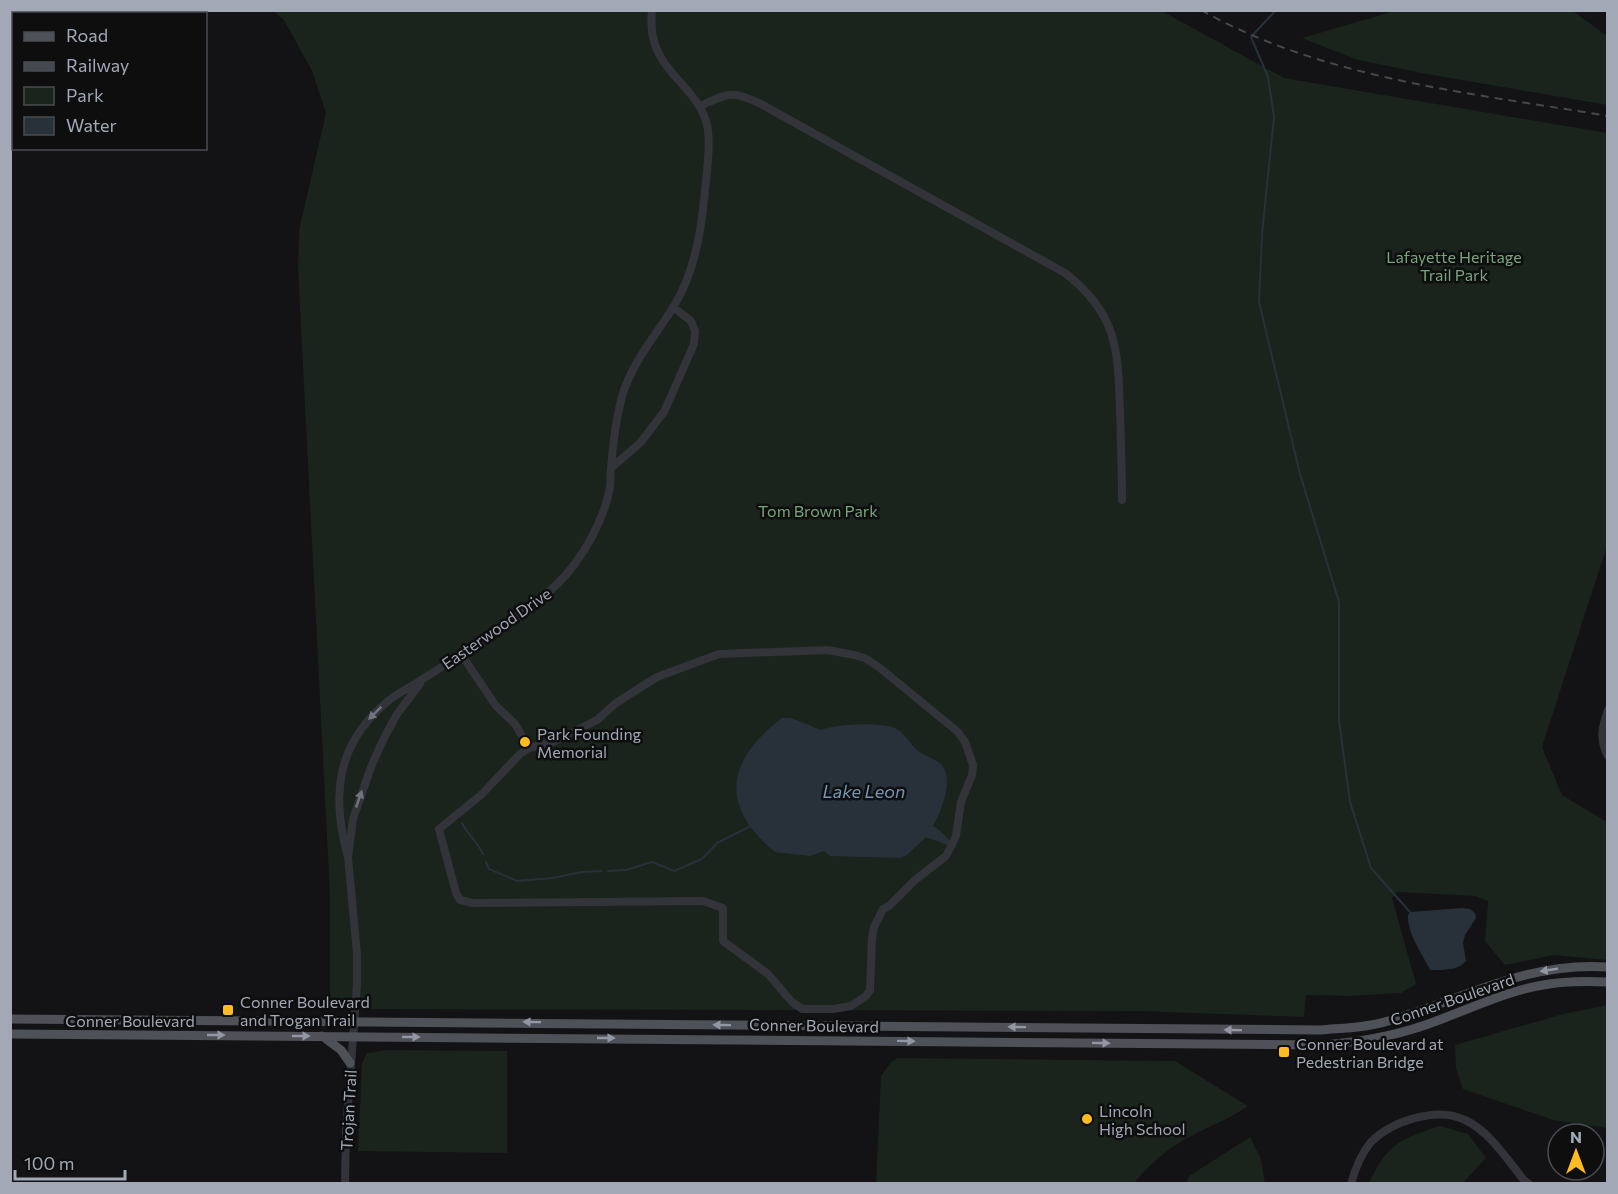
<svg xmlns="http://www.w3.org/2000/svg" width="1618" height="1194" viewBox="0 0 1618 1194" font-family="Commissioner,sans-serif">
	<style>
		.green { fill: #1a231c }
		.water { fill: #283139 }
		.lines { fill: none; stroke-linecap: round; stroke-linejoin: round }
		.stream { stroke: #283139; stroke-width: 2 }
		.minor { stroke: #33343a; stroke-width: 8 }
		.major { stroke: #4f5159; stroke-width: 9 }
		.rail { stroke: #46484f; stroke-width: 2; stroke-dasharray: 8 6; stroke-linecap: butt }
		.oneway { fill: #70747e }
		.oneway2 { fill: #9197a3 }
		.poi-dot { fill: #ffbc20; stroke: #0e0e0f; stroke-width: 2 }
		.labels { text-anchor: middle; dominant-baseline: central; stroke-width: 5; stroke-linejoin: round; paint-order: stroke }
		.park-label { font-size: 16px; fill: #77a47c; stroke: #0e0e0f }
		.street-label { font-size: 16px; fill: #a2a8b6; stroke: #0e0e0f }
		.poi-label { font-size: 16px; fill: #a2a8b6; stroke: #0e0e0f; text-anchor: start }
		.water-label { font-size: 18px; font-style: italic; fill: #7595b6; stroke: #0e0e0f }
	</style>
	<rect width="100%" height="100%" fill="#131214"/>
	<path class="green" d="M1398 10 1573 11 1607 36V105L1421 73 1355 59 1302 38Z
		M273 11H1162L1284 78 1607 133V546L1542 747 1562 795 1607 822V960L1554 955 1505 965 1485 941 1488 901 1475 896 1397 892 1392 898 1416 984 1401 993 1348 996 1306 995 1304 1017 1135 1011 330 1009V895L298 268 299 230 326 113 312 71 284 20Z
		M1607 1005V1128L1553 1120 1463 1089 1456 1069 1455 1045 1563 1014Z
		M387 1050 507 1051V1153L358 1151 362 1063 367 1053Z
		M898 1058 1175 1061 1248 1106C1231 1118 1213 1125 1195 1134 1170 1146 1151 1163 1134 1183H876L881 1076 891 1062Z
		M1440 1126 1468 1134 1486 1158 1463 1183H1369C1386 1145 1401 1138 1440 1126Z
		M1250 1137 1261 1159 1265 1183H1186L1189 1176Z"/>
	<path class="water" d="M782 718H791L821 730C836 724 885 721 898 730 906 735 910 744 917 750 924 756 934 758 941 764 955 779 941 811 933 826 943 831 947 840 956 846L955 848 926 837 907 855 900 858 830 856 824 851 810 856 775 852C718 805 727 760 782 718Z
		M1462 908 1470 909 1475 913 1476 918 1465 935 1463 943 1466 961C1458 971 1442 970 1430 970 1422 953 1407 934 1408 915L1410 912Z"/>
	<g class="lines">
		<path class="stream" d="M1276 10 1251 37 1268 77 1274 117 1262 234 1259 302 1300 474 1339 602V720L1350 802 1371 868 1410 912
			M462 823C468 835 478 843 483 854
			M486 862 489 869 517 881 552 878 582 872 601 871
			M608 871 626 870 652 862 674 871 702 859 717 843 751 826"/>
		<path class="minor" d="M700 106C729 93 732 90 761 104L1065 273C1118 314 1118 350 1120 412 1121 441 1122 471 1122 500
			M611 468 640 443 664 412 694 344 695 331 691 321 673 307
			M827 650 854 655 865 658 880 668 958 732 965 742 973 765 972 775 961 802 956 836 946 856 915 880 889 906 883 909 874 927 872 939 870 990 866 996 851 1006 833 1009H802L792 1002 768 974 723 941V908L703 901 473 903 460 900 456 893 439 829 481 795 520 754 529 748 553 742 597 720 616 703 657 677 719 654Z
			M461 654 496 706 515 724 529 748
			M1608 710C1602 727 1599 739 1608 756
			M348 857C331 797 336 744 387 702 397 693 410 688 421 680 443 667 463 652 484 638 516 617 551 596 574 565 591 542 604 516 610 488 611 481 610 475 611 468 613 443 616 417 623 393 634 360 656 335 674 306 697 268 702 224 706 180 708 164 710 147 708 130 703 93 663 76 654 41 651 31 651 20 652 10
			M345 1184 346 1131 357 985V954L348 857 353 819 371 767 383 740 397 714 420 684
			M1351 1184C1355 1169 1361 1154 1371 1142 1392 1121 1437 1106 1465 1120 1489 1131 1507 1159 1523 1179L1529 1184"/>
		<path class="major" d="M10 1019 1320 1030C1342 1028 1366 1028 1388 1021 1462 1000 1527 961 1608 967
			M10 1034 1323 1045C1363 1042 1401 1035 1439 1020 1474 1007 1507 991 1543 985 1564 981 1586 981 1608 982
			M322 1036 341 1050 350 1063"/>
		<path class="rail" d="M1201 10C1323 79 1472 93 1608 116"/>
	</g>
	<defs><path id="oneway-solid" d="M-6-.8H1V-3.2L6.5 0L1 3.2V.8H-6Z" transform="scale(1.5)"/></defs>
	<g class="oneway">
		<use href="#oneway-solid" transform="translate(375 713) rotate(135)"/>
		<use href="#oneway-solid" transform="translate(359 799) rotate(-71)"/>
	</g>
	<g class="oneway2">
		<use href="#oneway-solid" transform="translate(1549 970) rotate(171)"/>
		<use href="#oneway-solid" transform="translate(532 1022) rotate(-179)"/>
		<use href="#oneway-solid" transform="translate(722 1025) rotate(-179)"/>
		<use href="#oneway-solid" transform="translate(1017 1027) rotate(-179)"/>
		<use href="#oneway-solid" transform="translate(1233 1030) rotate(-179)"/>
		<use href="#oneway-solid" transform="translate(216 1035)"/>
		<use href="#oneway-solid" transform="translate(301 1036)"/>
		<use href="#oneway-solid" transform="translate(411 1037)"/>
		<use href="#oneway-solid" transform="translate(606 1038)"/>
		<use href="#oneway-solid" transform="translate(906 1041) rotate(1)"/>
		<use href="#oneway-solid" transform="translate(1101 1043) rotate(1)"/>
	</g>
	<g class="poi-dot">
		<circle cx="525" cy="742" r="6"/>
		<rect x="222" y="1004" width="12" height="12" rx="3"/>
		<rect x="1278" y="1046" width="12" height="12" rx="3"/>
		<circle cx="1087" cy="1119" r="6"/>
	</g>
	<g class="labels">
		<g class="park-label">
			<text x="1454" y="256">Lafayette Heritage<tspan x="1454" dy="18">Trail Park</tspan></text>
			<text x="818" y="510">Tom Brown Park</text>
		</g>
		<g class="street-label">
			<text transform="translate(496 628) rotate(-35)">Easterwood Drive</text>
			<text transform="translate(1452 999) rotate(-19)">Conner Boulevard</text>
			<text x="130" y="1020">Conner Boulevard</text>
			<text transform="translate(814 1025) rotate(1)">Conner Boulevard</text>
			<text transform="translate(348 1110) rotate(-87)">Trojan Trail</text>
		</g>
		<g class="poi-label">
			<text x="537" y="733">Park Founding<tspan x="537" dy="18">Memorial</tspan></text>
			<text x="240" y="1001">Conner Boulevard<tspan x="240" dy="18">and Trogan Trail</tspan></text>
			<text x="1296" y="1043">Conner Boulevard at<tspan x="1296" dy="18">Pedestrian Bridge</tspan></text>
			<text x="1099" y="1110">Lincoln<tspan x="1099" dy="18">High School</tspan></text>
		</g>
		<g class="water-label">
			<text x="864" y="791">Lake Leon</text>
		</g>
	</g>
	<rect width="1618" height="1194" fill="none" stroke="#a2a8b6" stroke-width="24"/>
	<rect x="12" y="12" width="195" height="138" fill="#0e0e0f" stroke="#494c52" stroke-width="1.5"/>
	<rect x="24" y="32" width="30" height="9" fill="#4f5159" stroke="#494c52" stroke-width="1.5"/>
	<text x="66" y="42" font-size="18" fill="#a2a8b6">Road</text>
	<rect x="24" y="62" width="30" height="9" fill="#46484f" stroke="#494c52" stroke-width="1.5"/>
	<text x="66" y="72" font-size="18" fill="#a2a8b6">Railway</text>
	<rect x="24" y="87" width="30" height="18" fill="#1a231c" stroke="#494c52" stroke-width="1.5"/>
	<text x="66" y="102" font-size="18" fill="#a2a8b6">Park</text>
	<rect x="24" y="117" width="30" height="18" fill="#283139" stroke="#494c52" stroke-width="1.5"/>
	<text x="66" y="132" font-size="18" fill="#a2a8b6">Water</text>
	<g transform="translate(1576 1152)"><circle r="28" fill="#0e0e0f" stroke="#494c52" stroke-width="1.5"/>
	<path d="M0-4.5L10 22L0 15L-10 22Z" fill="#ffbc20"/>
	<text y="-9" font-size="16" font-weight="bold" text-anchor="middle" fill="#a2a8b6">N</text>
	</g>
	<path d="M15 1170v9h110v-9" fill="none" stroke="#a2a8b6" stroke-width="3"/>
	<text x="24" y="1170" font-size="18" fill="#a2a8b6" stroke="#0e0e0f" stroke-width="4.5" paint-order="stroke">100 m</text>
</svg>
